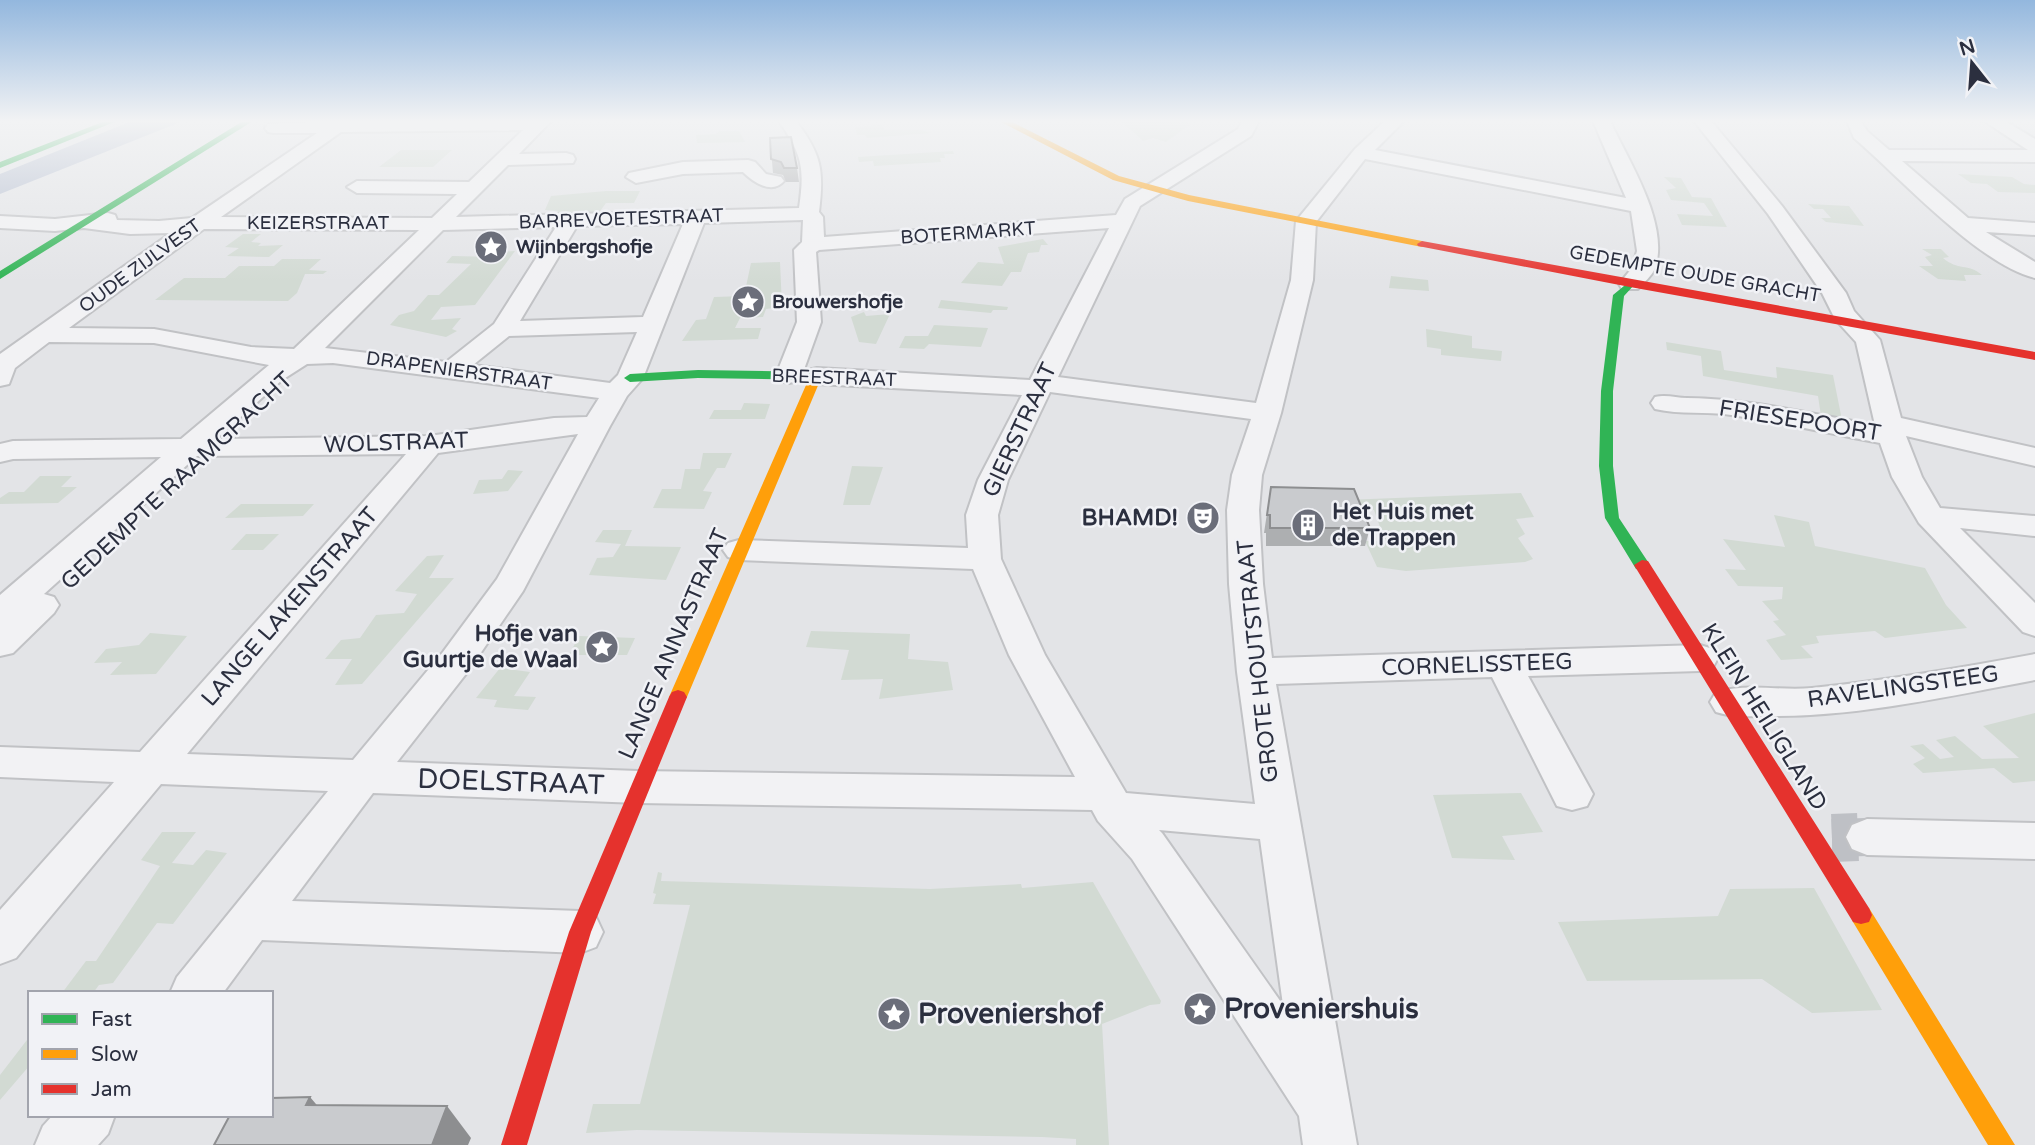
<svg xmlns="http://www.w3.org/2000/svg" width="2035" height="1145" viewBox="0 0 2035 1145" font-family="'Varela Round',sans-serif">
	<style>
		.green { fill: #d2dad3 }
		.water { fill: #b3bccf }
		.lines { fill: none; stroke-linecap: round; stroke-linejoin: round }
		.street-tunnel-far1 { stroke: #bec0c5; stroke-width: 38; stroke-dasharray: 38 19; stroke-linecap: butt }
		.street-tunnel { stroke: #bec0c5; stroke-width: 48; stroke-dasharray: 48 24; stroke-linecap: butt }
		.street-casing { stroke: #c1c2c5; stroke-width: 4 }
		.street { fill: #f2f2f4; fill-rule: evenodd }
		.fast { fill: #30b455; fill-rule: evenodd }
		.slow { fill: #ff9f0a; fill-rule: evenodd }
		.jam { fill: #e5322d; fill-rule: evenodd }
		.wall { fill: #adafb1 }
		.shaded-wall { fill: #8d8e90 }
		.building { fill: #c9cbce; stroke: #8d8e90; stroke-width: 2 }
		.labels { text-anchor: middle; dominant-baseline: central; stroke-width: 5; stroke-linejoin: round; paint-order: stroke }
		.far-street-label { font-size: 19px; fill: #2b2f3f; stroke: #f1f2f6 }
		.far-poi-label { font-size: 19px; font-weight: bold; fill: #2b2f3f; stroke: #f1f2f6; text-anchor: start }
		.street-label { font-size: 23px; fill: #2b2f3f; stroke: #f1f2f6 }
		.poi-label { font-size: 23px; font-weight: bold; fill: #2b2f3f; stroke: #f1f2f6; text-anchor: end }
		.near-street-label { font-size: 28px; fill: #2b2f3f; stroke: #f1f2f6 }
		.near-poi-label { font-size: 28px; font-weight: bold; fill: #2b2f3f; stroke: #f1f2f6; text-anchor: start }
	</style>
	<rect width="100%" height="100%" fill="#e3e4e7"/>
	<path class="green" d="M1121 121H1127L1192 123 1166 142 1153 138 1143 141Z
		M882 125 884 130H920L931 133 867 138 865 135H857L855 127Z
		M720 131H739L745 142 697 143 696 135 715 134Z
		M401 150H452L433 167H379Z
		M953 151 954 154H944L945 158H940L941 162 874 166 873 161 859 162 858 157Z
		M1958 174 2012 177 2024 184 2035 185V193L1998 192 1987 184 1971 183Z
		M1664 177 1681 178 1692 197 1711 198 1727 227 1682 225 1677 214 1713 216 1704 203 1671 200 1666 190 1676 188Z
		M606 191H640L634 203H606L598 214 556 216 558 211 545 210 551 196Z
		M1808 204 1849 206 1864 226 1826 222 1821 218H1831L1823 209H1814Z
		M243 234H261L251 242 261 243 258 246 283 245 269 257 227 256 239 248 225 247Z
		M1043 239 1048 245H1041L1039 252 1028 253 1021 272H1011L1002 286 961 283 978 262 1004 264 998 247Z
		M1922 249H1941L1949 257 1943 258C1958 271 1968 263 1982 275H1964L1966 281 1938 279 1919 266H1933L1925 257 1932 255Z
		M515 251 475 305 441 307 431 320 461 318 452 329 457 331 446 337 390 325 399 315 414 311 428 295H439L471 264 446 263 452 256 496 257 500 252Z
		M282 259H321L309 270 327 271 323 274H305L297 293 288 301 155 300 184 278H225L239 266H274Z
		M780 262 782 307 766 309 763 317 740 318 735 328H761L758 339 682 341 696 320 706 319 714 297 744 296 751 263Z
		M1391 276 1428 280 1429 291 1389 288Z
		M941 300 1008 307 1007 310H993L991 313 938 308Z
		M864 312 866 316 890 314 876 344 859 342 851 317Z
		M934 325 988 328 981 347 929 344 924 349 899 348 905 336H928Z
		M1426 329 1472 336V348L1502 351 1501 361 1441 355V349L1427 347Z
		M1666 342 1721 351 1724 370 1777 378 1776 367 1833 375 1842 420 1821 416 1818 396 1703 376 1701 356 1667 350Z
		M744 403 770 404 765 419H709L714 410H741Z
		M703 453H732L725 468H717L703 491 712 492 704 509 653 508 662 489H681L685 469H700Z
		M852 466 883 467 870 505H843Z
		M508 470 523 471 508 491 473 494 479 480 502 479Z
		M40 476H72L61 487H77L58 503 0 504V498L9 492H24Z
		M1521 493 1534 517 1516 519 1525 534 1518 538 1533 559 1525 562 1406 571 1377 567 1365 541H1385L1374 510 1351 507 1345 500Z
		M241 504H314L303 516 225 518Z
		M1774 515 1809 522 1815 546 1925 568 1946 605 1967 628 1885 638 1875 631 1816 636 1819 643 1801 646 1813 658 1781 660 1766 640 1786 635 1773 621 1779 620 1762 601 1782 599 1783 587 1738 586 1725 569 1746 570 1723 539 1785 547Z
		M603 530H632L625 546 681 547 666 580 589 575 597 558 613 557 621 544 595 542Z
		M246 534H279L263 550H231Z
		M444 555 429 578H454L362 684 335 685 352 659H325L341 640 360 638 376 615 404 613 417 594 395 591 427 556Z
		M811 631 910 634 908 659 948 662 953 690 879 699 883 679 841 680 849 650 806 647Z
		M150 633 187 636 156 674 110 675 122 662 94 663 106 649 139 645Z
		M579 636 635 638 627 655H569Z
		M500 668 530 672 514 696 536 697 528 710 494 707 497 700 476 698Z
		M2035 713V781L2013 783 1994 768 1923 773 1913 764 1925 758 1910 746 1923 744 1940 759 1954 757 1936 740 1955 736 1982 759 2019 758 1983 726Z
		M1521 793 1543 832 1502 836 1515 860 1452 858 1433 795Z
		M162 832H196L172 863 193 865 206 850 227 853 173 924 157 923 113 983 99 985 93 993H62L86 961H96L160 866 141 860Z
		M658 872 662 873 661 881 930 889 1021 884 1022 888 1093 882 1161 1001 1160 1004 1150 1005 1102 1024 1109 1145H1076V1139L1042 1137 637 1130 586 1133 593 1104H640L690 905 653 904 656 894 653 893Z
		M1814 888 1882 1010 1812 1013 1762 979 1587 981 1558 922 1718 916 1730 889Z
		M30 1036V1065L0 1100V1075Z"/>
	<path class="water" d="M132 121H183L0 194V174Z"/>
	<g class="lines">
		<path class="street-tunnel-far1" d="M1832 838 1867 837"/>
		<path class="street-tunnel" d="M1832 838 1858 837"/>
		<defs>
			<path id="street" d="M334 121H551L519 154 566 153 573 155 575 159 573 163 508 165 456 217 799 208C805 167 802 155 779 121H796C822 155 824 171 819 212L823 217 824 237 1116 215 1125 199 1238 129 1242 121H1259L1251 136 1140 206 1058 377 1256 403 1291 280 1296 221 1355 149 1385 121H1404L1375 150 1626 198 1593 121H1610C1628 160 1670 224 1655 268 1652 276 1644 282 1638 289H1622L1619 284 1632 268 1637 251 1631 211 1365 159 1316 222 1313 280 1281 413 1262 475 1259 510 1263 584 1272 658 1700 645 1713 649 1718 658 1713 667 1700 671 1528 676 1593 794 1587 806 1572 810 1557 806 1492 677 1276 684 1357 1145H1303L1299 1116 1132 859 1098 821 1092 810 638 803 373 793 292 901 580 911 596 917 603 932 596 947 580 953 262 940 223 993H170L177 977 328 791 161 784 16 958 0 964V910L114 782 0 777V747L140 752 406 454 197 456 44 594 54 597 59 605 54 613 13 653 0 656V595L161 457 13 459 0 462V444L13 441 181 439 269 365 154 343 49 342 15 368 9 384 0 386V354L171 233 130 234 84 228 55 231 0 228V216L55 219 108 213 115 215 117 220 159 221 192 218 317 133H274L268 132 265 128 268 124ZM523 130 469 182 357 181 347 187 357 193 457 194 432 218 221 217 341 132ZM803 220 802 242 794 250 797 322 776 375 780 381 789 383 798 381 802 375 821 322 816 252 819 250 1109 228 1030 380 817 368 808 370 804 376 808 382 817 384 1022 395 978 480 966 515 968 548 739 540 728 543 723 550 728 557 739 560 973 569 1009 655 1075 777 638 771 397 762 469 670 523 591 610 426 627 396 643 378 704 223ZM683 224 643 317 520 321 577 226ZM556 227 494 324 446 362 325 348 443 230ZM204 229 419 230 294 349 251 347 154 329 69 328ZM637 332 618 375 610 383 473 365 509 336ZM333 363 599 398 587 417 554 418 429 436 216 439 282 380 307 364ZM1050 392 1251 419 1232 475 1227 510 1229 584 1237 672 1255 804 1126 793 1045 655 1001 559 998 515 1008 480ZM578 434 497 579 443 652 353 760 187 754 438 453ZM1159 830 1260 839 1283 1005 1162 833Z
				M1694 121H1711L1782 206 1846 293 1854 311 1880 340 1901 418 2035 448V466L1906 436 1922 477 1940 508 2035 516V536L1960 528 2035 603V636L2023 632 1919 523 1892 477 1880 443C1830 434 1781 422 1731 415 1705 411 1681 415 1655 409L1651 403 1655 397C1667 394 1676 398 1687 398 1751 399 1812 414 1875 425L1856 342 1835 319 1822 293 1768 214Z
				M1847 121H1861L1867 131 1889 150H2028L1984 121H2005L2035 139V162L1902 161 1968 218 2035 223V235L1986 232 2035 262V278C1978 264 1900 177 1854 138Z
				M748 160 755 162 766 174 781 177 784 181C772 195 753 182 743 172L683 174 636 183 626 177 629 173 683 162Z
				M2035 654V680C1949 696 1862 716 1774 716 1754 716 1735 718 1716 712L1710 702 1716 692C1746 683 1780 691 1812 688 1887 680 1961 668 2035 654Z
				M1867 819 2035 823V859L1867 855 1852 849 1846 837 1852 825Z
				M53 1115H115L108 1134 98 1145H35L43 1126Z"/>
		</defs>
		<use href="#street" class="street-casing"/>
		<use href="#street" class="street"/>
		<path class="fast" d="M105 121H117L0 168V162Z
			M243 121H253L0 279V271Z
			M1630 281 1635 284 1624 296 1613 391V466L1619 518 1650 565 1642 570 1636 569 1605 518 1599 466 1601 391 1613 295Z
			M698 370 816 372 822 376 816 380 698 378 630 382 624 378 630 374Z"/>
		<path class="slow" d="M999 121H1010L1119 176 1189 195 1422 241 1427 244 1422 247 1188 201 1113 180Z
			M816 372 822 376 687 697 684 702H672L669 697 810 376Z
			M1861 906 1869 908 2015 1145H1988L1853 922 1850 915 1853 908Z"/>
		<path class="jam" d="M1422 241 2035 352V360L1630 287 1418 246 1417 244Z
			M1642 560 1648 561 1869 908 1872 915 1869 922 1861 924 1853 922 1634 565Z
			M678 690 684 692 687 697 591 932 527 1145H501L569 932 669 697 672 692Z"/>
	</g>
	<path class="wall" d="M770 138 797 168 799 182H786L783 175 773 173Z
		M1271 487 1370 528 1365 546H1266V533H1264Z"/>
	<path class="shaded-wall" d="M310 1097 338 1130 306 1105Z
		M447 1106 471 1138 468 1145H432Z"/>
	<path class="building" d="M791 137 797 168H784L781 162 771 159 770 138Z
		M1271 487 1354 489 1370 528H1270V515H1267Z
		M310 1097 306 1105 447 1106 432 1145H214L230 1115H271V1098Z"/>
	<linearGradient id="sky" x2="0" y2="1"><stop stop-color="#93b7de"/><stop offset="0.43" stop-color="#f2f3f4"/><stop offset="1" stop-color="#f2f3f4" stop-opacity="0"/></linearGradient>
	<rect width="2035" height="282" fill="url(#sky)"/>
	<defs>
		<symbol id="sight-disc" viewBox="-11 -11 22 22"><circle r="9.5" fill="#6b6e7a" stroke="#f1f2f6"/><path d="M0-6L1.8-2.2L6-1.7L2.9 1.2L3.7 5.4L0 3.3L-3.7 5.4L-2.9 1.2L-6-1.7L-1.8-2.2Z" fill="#fff"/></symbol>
		<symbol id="theatre-disc" viewBox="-11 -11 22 22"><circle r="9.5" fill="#6b6e7a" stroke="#f1f2f6"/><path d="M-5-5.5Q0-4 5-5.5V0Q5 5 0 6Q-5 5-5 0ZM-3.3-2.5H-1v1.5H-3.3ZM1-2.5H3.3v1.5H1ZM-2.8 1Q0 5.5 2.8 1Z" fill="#fff"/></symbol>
		<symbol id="building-disc" viewBox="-11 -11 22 22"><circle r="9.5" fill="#6b6e7a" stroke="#f1f2f6"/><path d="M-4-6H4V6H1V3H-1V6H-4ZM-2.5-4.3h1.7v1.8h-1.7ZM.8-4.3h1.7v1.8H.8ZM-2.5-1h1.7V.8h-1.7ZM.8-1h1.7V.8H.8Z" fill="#fff"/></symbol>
	</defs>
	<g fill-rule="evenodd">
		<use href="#sight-disc" x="472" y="228" width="38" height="38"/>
		<use href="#sight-disc" x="729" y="283" width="38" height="38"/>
		<use href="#theatre-disc" x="1184" y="499" width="38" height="38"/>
		<use href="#building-disc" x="1289" y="506" width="38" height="38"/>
		<use href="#sight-disc" x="583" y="628" width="38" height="38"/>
		<use href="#sight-disc" x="1181" y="990" width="38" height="38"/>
		<use href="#sight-disc" x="875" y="995" width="38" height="38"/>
	</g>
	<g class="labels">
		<g class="far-street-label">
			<text transform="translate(621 219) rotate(-2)">BARREVOETESTRAAT</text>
			<text x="318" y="223">KEIZERSTRAAT</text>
			<text transform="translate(968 233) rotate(-4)">BOTERMARKT</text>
			<text transform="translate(140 266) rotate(-36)">OUDE ZIJLVEST</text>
			<text transform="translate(1695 274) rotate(10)">GEDEMPTE OUDE GRACHT</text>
			<text transform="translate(459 371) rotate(8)">DRAPENIERSTRAAT</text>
			<text transform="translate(834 378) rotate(2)">BREESTRAAT</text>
		</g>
		<g class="far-poi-label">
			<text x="516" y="247">Wijnbergshofje</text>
			<text x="772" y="302">Brouwershofje</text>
		</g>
		<g class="street-label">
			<text transform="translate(1800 421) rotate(9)">FRIESEPOORT</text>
			<text transform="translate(1020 430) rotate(-65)">GIERSTRAAT</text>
			<text transform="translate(396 443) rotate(-2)">WOLSTRAAT</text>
			<text transform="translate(177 481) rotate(-43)">GEDEMPTE RAAMGRACHT</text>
			<text transform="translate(290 607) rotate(-49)">LANGE LAKENSTRAAT</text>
			<text transform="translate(674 644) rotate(-67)">LANGE ANNASTRAAT</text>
			<text transform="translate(1258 661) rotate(-96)">GROTE HOUTSTRAAT</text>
			<text transform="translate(1477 665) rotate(-2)">CORNELISSTEEG</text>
			<text transform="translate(1903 687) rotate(-8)">RAVELINGSTEEG</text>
			<text transform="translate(1764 717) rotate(58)">KLEIN HEILIGLAND</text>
		</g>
		<g class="poi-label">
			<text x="1332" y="512" text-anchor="start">Het Huis met<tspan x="1332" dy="26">de Trappen</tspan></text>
			<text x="1178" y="518">BHAMD!</text>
			<text x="578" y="634">Hofje van<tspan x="578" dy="26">Guurtje de Waal</tspan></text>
		</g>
		<g class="near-street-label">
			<text transform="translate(511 782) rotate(2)">DOELSTRAAT</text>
		</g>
		<g class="near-poi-label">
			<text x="1224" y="1009">Proveniershuis</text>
			<text x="918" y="1014">Proveniershof</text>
		</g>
	</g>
	<rect x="28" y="991" width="245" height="126" fill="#f1f2f6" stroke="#a2a4ad" stroke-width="2"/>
	<rect x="42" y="1014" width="35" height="10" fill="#30b455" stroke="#a2a4ad" stroke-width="2"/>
	<text x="91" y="1026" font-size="21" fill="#2b2f3f">Fast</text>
	<rect x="42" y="1049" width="35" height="10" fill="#ff9f0a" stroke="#a2a4ad" stroke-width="2"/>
	<text x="91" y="1061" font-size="21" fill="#2b2f3f">Slow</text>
	<rect x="42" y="1084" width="35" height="10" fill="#e5322d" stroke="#a2a4ad" stroke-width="2"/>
	<text x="91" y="1096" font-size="21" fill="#2b2f3f">Jam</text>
	<g transform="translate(1972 63) rotate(343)" stroke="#f1f2f6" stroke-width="5" paint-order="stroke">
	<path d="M0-5L12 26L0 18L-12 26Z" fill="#2b2f3f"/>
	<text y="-10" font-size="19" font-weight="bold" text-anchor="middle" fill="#2b2f3f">N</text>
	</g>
</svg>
